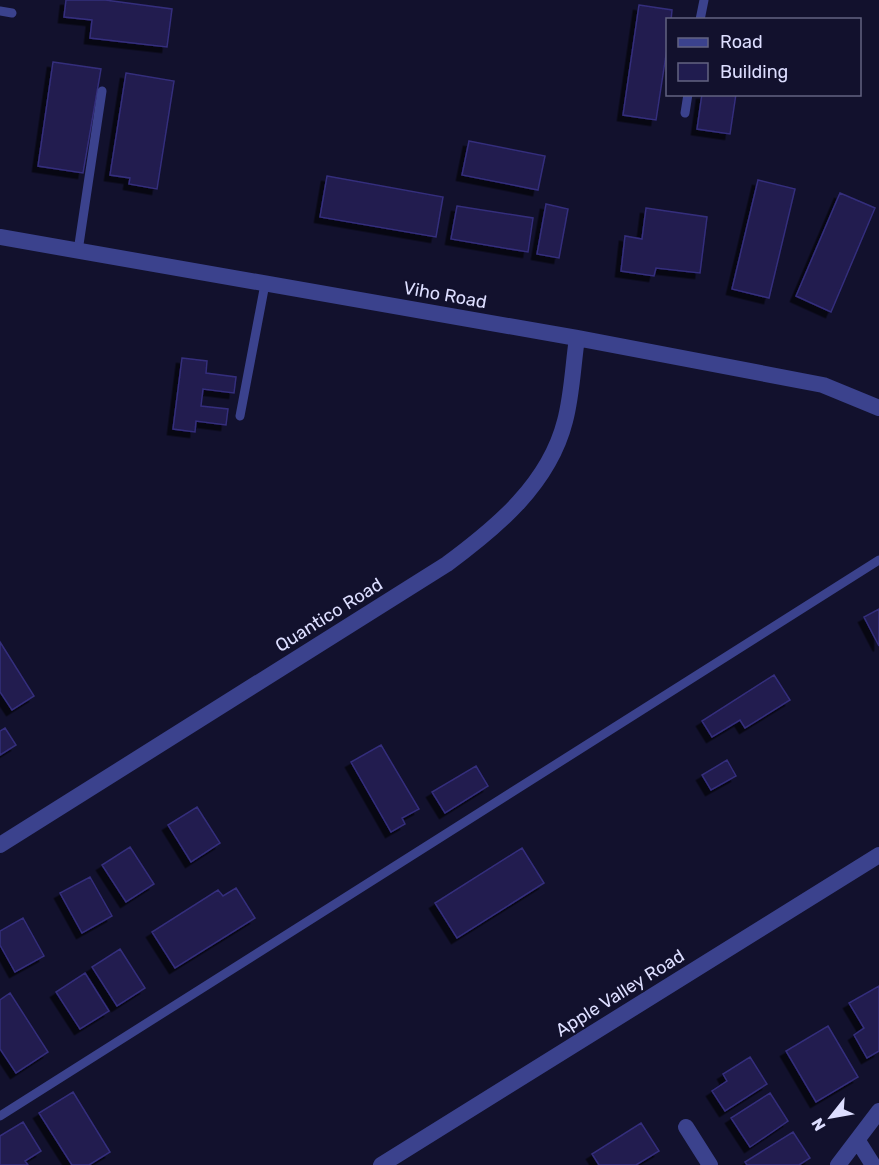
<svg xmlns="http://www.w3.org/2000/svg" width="879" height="1165" viewBox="0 0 879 1165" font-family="Rubik,sans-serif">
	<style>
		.building { fill: #201c4f; stroke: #342e7c; stroke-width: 1.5; filter: url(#shadow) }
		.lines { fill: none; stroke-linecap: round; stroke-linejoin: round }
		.service { stroke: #3b428d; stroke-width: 9 }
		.minor { stroke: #3b428d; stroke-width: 16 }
		.tertiary { stroke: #3b428d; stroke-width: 16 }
		.labels { text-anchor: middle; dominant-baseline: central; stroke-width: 4.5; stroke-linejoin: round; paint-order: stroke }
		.street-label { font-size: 18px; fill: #dddeff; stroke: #12112d }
	</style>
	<defs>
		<filter id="shadow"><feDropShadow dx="-5.5" dy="5.5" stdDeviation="0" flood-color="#0009"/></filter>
	</defs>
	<rect width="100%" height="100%" fill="#12112d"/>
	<path class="building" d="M66 0H105L172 9 167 47 90 38 92 20 64 17Z
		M639 5 672 10 671 20H668V42L656 120 623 115Z
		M53 62 101 69 83 173 38 166Z
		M126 73 174 81 157 189 129 184 130 178 110 175Z
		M702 94H736L730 134 697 129Z
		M469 141 545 156 538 190 462 175Z
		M327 176 443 197 436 237 320 217Z
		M758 180 795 189 769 298 732 289Z
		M840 193 875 208 831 312 796 296Z
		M546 204 568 209 559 258 537 254Z
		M457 206 533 218 528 252 451 239Z
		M646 208 707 217 700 273 656 268 654 276 621 271 625 236 642 239Z
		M182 358 207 361 206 373 236 377 234 393 203 389 201 406 228 409 226 425 196 421 195 432 173 429Z
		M879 609V646L864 617Z
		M0 642 34 696 12 710 0 692Z
		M774 675 790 700 745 728 740 720 712 737 702 721Z
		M5 728 16 745 0 755V731Z
		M381 745 419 809 402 818 405 824 391 832 351 762Z
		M727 760 736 776 711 790 702 775Z
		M476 766 488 786 445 813 432 792Z
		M197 807 220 843 191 862 168 825Z
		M130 847 154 884 126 902 102 865Z
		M522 848 544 883 457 938 435 903Z
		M90 877 112 916 82 933 60 893Z
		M236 888 255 918 175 968 152 932 218 890 223 896Z
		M23 918 44 956 15 972 0 945V931Z
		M120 949 145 988 117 1006 92 967Z
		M85 973 109 1011 80 1029 56 992Z
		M879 986V1051L867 1058 854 1035 864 1028 849 1003Z
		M10 993 48 1052 16 1073 0 1049V1000Z
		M828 1026 858 1077 816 1102 786 1051Z
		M750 1057 767 1084 725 1111 712 1091 727 1081 723 1074Z
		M73 1092 110 1152 89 1165H72L39 1113Z
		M770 1093 788 1121 750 1147 731 1118Z
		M23 1122 41 1151 25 1161 28 1165H0V1136Z
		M641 1123 659 1151 636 1165H599L592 1154Z
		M793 1132 810 1158 799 1165H747L745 1162Z"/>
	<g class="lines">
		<path class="service" d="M0 11 12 13
			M700 20 704 0
			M685 113 688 94
			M78 251 102 91
			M240 416 265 284
			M0 1116 879 560"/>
		<path class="minor" d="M0 237 577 338 823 385 879 408
			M0 845 447 564C497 527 549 484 565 421 572 395 573 365 577 338
			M686 1127 710 1165
			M858 1141 873 1165
			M838 1165 879 1111"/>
		<path class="tertiary" d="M381 1165 879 855"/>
	</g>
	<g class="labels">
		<g class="street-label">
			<text transform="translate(445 295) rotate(10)">Viho Road</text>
			<text transform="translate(329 615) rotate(-32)">Quantico Road</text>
			<text transform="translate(620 993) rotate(-32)">Apple Valley Road</text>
		</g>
	</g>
	<rect x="666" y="18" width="195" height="78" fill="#12112d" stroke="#636381" stroke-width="1.5"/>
	<rect x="678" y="38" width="30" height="9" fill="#3b428d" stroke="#636381" stroke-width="1.5"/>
	<text x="720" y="48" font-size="18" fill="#dddeff">Road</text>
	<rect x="678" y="63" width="30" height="18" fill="#201c4f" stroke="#636381" stroke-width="1.5"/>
	<text x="720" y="78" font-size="18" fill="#dddeff">Building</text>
	<g transform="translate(831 1117) rotate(239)" stroke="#12112d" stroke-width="4.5" paint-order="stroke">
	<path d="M0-4.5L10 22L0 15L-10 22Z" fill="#dddeff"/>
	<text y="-9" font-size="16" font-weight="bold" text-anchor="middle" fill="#dddeff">N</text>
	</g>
</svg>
